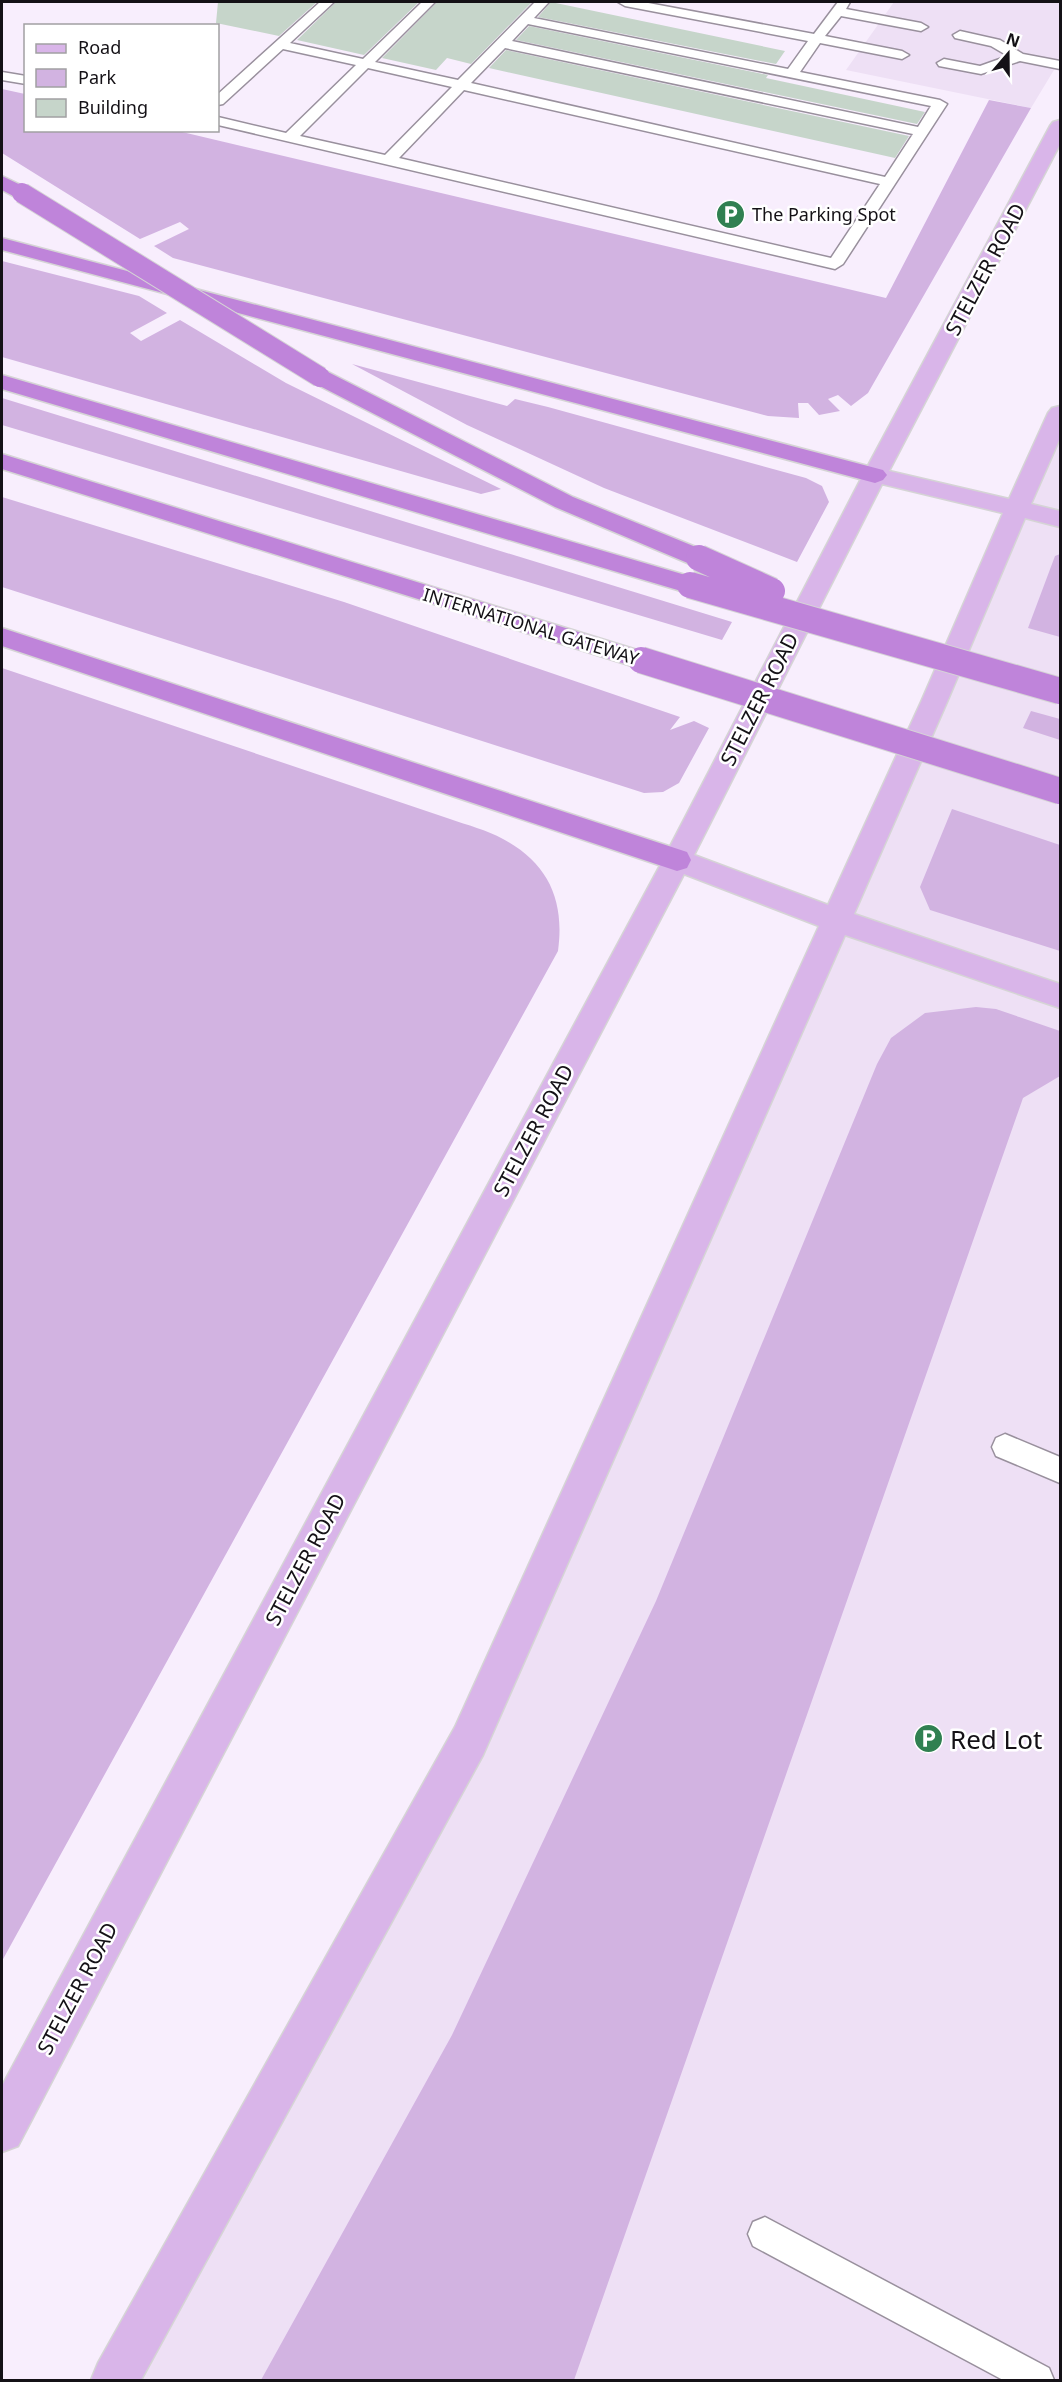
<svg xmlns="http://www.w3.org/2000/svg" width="1062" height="2382" viewBox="0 0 1062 2382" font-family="'Noto Sans',sans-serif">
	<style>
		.built { fill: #eee0f5 }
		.green { fill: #d2b3e1 }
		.building { fill: #c6d5ca }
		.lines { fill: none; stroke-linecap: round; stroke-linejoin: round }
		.service-casing { stroke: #99909d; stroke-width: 3 }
		.primary-casing { stroke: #d5d4d5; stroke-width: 3 }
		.motorway-casing { stroke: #d5d4d5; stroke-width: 3 }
		.service { fill: #fff; fill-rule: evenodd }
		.primary { fill: #d9b5e9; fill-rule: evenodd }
		.motorway { fill: #bf84da; fill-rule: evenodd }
		.motorway-bridge-far1-casing { stroke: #d5d4d5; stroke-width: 22; stroke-linecap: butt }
		.motorway-bridge-casing { stroke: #d5d4d5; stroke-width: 28; stroke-linecap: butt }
		.motorway-bridge-far1 { stroke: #bf84da; stroke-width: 20 }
		.motorway-bridge { stroke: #bf84da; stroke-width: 26 }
		.labels { text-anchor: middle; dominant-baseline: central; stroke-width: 5; stroke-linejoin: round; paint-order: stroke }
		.far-poi-label { font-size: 18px; fill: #141116; stroke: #fff; text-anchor: start }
		.far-street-label { font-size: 18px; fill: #141116; stroke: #fff }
		.street-label { font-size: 21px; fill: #141116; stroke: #fff }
		.near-poi-label { font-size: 26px; fill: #141116; stroke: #fff; text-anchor: start }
	</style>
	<rect width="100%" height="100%" fill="#f8eefd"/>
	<path class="built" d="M894 2H1060V60L1031 108 846 70Z
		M1060 415V2380H115L469 1741Z"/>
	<path class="green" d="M2 89 25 94 26 130 178 131 886 298 989 100 1031 108 868 393 851 406 838 395 828 399 840 411 819 415 808 403H798L799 418 768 416 173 258 154 246 189 229 180 222 140 239 2 153Z
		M2 261 139 296 167 313 130 333 141 341 180 320 286 383 501 489 481 494 2 357Z
		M352 364 507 406 515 399 548 407 806 478 822 486 829 502 797 562 604 488 467 425Z
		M2 398 732 622 722 640 2 425Z
		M2 497 344 602 680 717 670 730 694 721 709 728 679 783 663 792 644 793 2 587Z
		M1060 554V637L1028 628 1055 556Z
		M2 668 450 819C467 825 487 830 503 839 548 863 565 900 558 951L2 1961Z
		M1031 711 1060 719V740L1023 728Z
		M952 809 1060 845V951L930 910 920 887Z
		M976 1007 996 1009 1060 1031V1076L1023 1098 574 2380H261L452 2035 656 1601 877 1064 891 1038 925 1013Z"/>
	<path class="building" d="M218 2H317L279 36 216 23Z
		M336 2H419L364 55 297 40Z
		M437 2H532L471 64 447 58 436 70 382 58Z
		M551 2 785 51 776 64 538 17Z
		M529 26 768 75 766 78 925 112 917 124 516 40Z
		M506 50 909 136 895 158 489 68Z"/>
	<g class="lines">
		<defs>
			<path id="service" d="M320 2H334L290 43 363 59 422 2H435L375 62 458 80 535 2H549L534 18 788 69 808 41 625 6 618 2H643L814 34 838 2H850L846 9 921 23 928 27 921 31 841 16 825 36 902 51 909 55 902 59 820 43 800 72 940 100 947 104 843 264 835 269 218 125V117L286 133 356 65 283 49 223 104 218 105V94ZM528 24 931 106 918 127 512 41ZM505 48 913 134 885 177 471 83ZM368 68 452 87 385 155 300 136ZM464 90 880 184 831 258 399 158Z
				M960 31 1000 40 1023 54 1060 61V69L1020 61 981 74 939 66 937 63 944 59 980 66 1008 56 991 46 955 38 953 35Z
				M2 72 26 76V84L2 80Z
				M1005 1434 1060 1457V1483L996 1456 992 1447 996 1438Z
				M765 2217 1049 2368 1054 2380H1003L753 2246 748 2234 753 2222Z"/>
			<path id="primary" d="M1060 120V144L889 471 1009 499 1048 413 1052 408 1060 406V438L1031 504 1060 511V527L1025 518 947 702 854 914 1060 984V1008L845 935 483 1755 141 2380H91L98 2363 455 1727 819 926 684 874 18 2146 2 2152V2086L663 860 863 475 1050 126 1053 122ZM882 484 1003 513 921 702 828 905 694 855Z"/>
			<path id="motorway" d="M2 176 29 189 32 193 29 197H15L2 190Z
				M2 238 883 470 887 475 883 480 875 483 2 250Z
				M320 370 328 372 573 497 708 552 711 558 708 564 699 566 690 564 555 507 312 382 309 377 312 372Z
				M2 375 699 579 703 585 699 591 690 593 681 591 2 389Z
				M2 454 650 654 654 660 650 666 641 669 632 666 2 469Z
				M2 628 687 852 691 860 687 868 677 871 2 646Z"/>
		</defs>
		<use href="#service" class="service-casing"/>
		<use href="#primary" class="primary-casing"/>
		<use href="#motorway" class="motorway-casing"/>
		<use href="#service" class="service"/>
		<use href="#primary" class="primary"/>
		<use href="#motorway" class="motorway"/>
		<defs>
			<path id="motorway-bridge-far1" d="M22 193 320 377"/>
			<path id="motorway-bridge" d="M699 558 772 591
				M690 585 1060 691
				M641 660 1060 791"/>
		</defs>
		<use href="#motorway-bridge-far1" class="motorway-bridge-far1-casing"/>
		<use href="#motorway-bridge" class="motorway-bridge-casing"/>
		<use href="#motorway-bridge-far1" class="motorway-bridge-far1"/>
		<use href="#motorway-bridge" class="motorway-bridge"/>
	</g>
	<defs>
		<symbol id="parking-disc" viewBox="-11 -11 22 22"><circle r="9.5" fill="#308051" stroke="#fff"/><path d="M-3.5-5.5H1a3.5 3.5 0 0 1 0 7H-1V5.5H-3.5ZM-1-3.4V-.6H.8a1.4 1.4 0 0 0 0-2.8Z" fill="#fff"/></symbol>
	</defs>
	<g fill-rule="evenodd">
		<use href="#parking-disc" x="714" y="198" width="33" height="33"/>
		<use href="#parking-disc" x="912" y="1722" width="33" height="33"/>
	</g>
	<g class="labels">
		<g class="far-poi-label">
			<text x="752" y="214">The Parking Spot</text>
		</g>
		<g class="far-street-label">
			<text transform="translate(531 626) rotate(17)">INTERNATIONAL GATEWAY</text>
		</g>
		<g class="street-label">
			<text transform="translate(985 269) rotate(-62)">STELZER ROAD</text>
			<text transform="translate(759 699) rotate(-63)">STELZER ROAD</text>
			<text transform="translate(533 1130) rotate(-62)">STELZER ROAD</text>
			<text transform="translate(305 1559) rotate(-62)">STELZER ROAD</text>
			<text transform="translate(77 1988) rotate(-62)">STELZER ROAD</text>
		</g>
		<g class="near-poi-label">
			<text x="950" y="1739">Red Lot</text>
		</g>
	</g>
	<rect width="1062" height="2382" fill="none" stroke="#141116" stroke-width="6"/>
	<rect x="24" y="24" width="195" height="108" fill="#ffffff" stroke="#a1a0a2" stroke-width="1.5"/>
	<rect x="36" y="44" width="30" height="9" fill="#d9b5e9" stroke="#a1a0a2" stroke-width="1.5"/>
	<text x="78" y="54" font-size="18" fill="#141116">Road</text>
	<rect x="36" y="69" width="30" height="18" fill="#d2b3e1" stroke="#a1a0a2" stroke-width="1.5"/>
	<text x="78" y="84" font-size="18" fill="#141116">Park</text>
	<rect x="36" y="99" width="30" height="18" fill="#c6d5ca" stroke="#a1a0a2" stroke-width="1.5"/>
	<text x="78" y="114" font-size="18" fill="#141116">Building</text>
	<g transform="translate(1008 54) rotate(20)" stroke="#ffffff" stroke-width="4.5" paint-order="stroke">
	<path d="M0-4.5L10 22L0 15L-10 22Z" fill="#141116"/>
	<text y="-9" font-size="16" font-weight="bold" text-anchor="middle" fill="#141116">N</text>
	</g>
</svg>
